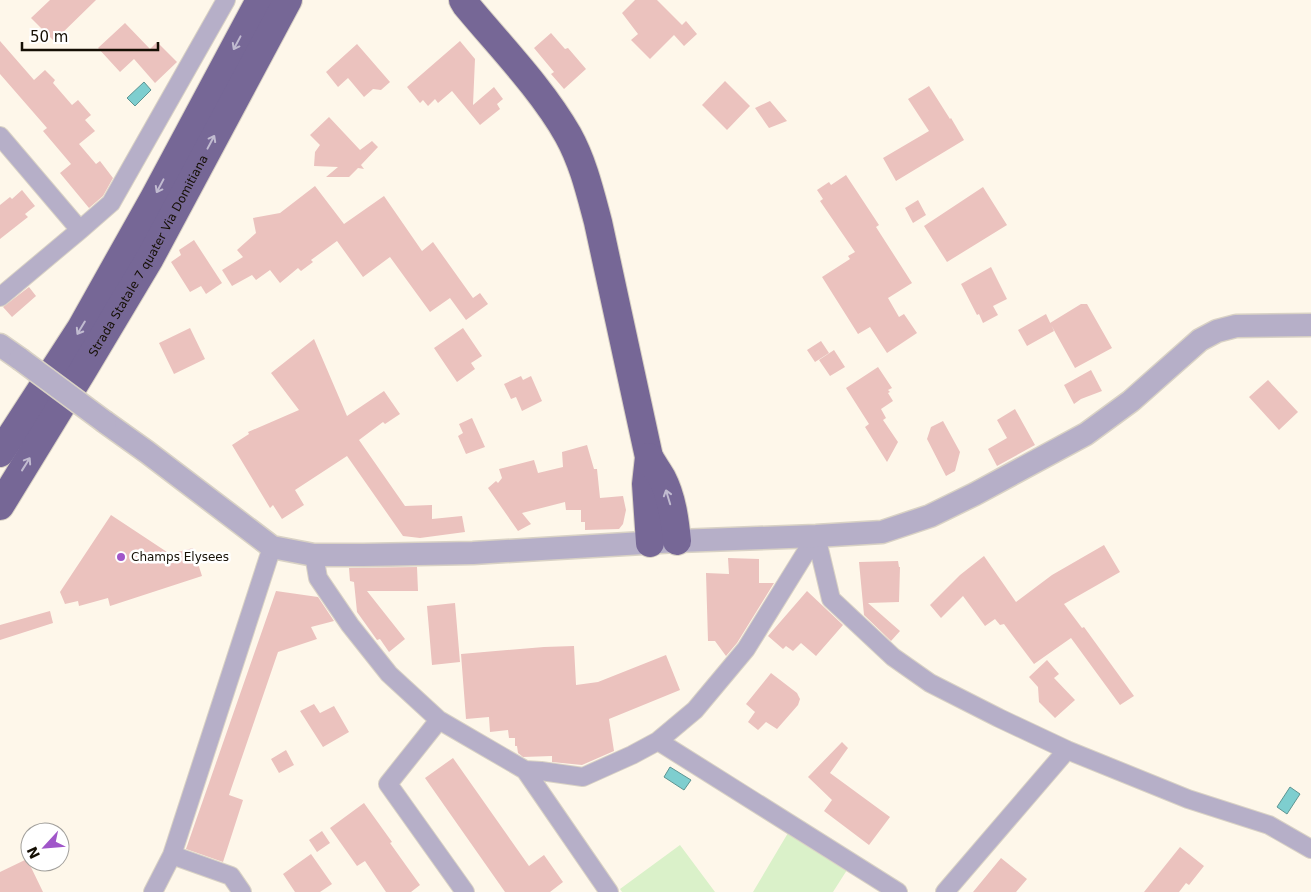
<svg xmlns="http://www.w3.org/2000/svg" width="1311" height="892" viewBox="0 0 1311 892" font-family="'DejaVu Sans',sans-serif">
	<style>
		.green { fill: #daf1c9 }
		.water { fill: #7ececf; stroke: #5e9592 }
		.building { fill: #ebc2be }
		.lines { fill: none; stroke-linecap: round; stroke-linejoin: round }
		.minor-casing { stroke: #d9d2c5; stroke-width: 20 }
		.tertiary-casing { stroke: #d9d2c5; stroke-width: 25 }
		.trunk-casing { stroke: #d9d2c5; stroke-width: 30 }
		.minor { stroke: #b6afc8; stroke-width: 18 }
		.tertiary { stroke: #b6afc8; stroke-width: 22 }
		.trunk { stroke: #766796; stroke-width: 28 }
		.tertiary-bridge-casing { stroke: #d9d2c5; stroke-width: 25; stroke-linecap: butt }
		.tertiary-bridge { stroke: #b6afc8; stroke-width: 22 }
		.oneway { stroke: #c1bbd0 }
		.poi-dot { fill: #a056c9; stroke: #fff; stroke-width: 2 }
		.labels { text-anchor: middle; dominant-baseline: central; stroke-width: 5; stroke-linejoin: round; paint-order: stroke }
		.street-label { font-size: 12px; fill: #150f04; stroke: #fff }
		.poi-label { font-size: 12px; fill: #150f04; stroke: #fff; text-anchor: start }
	</style>
	<rect width="100%" height="100%" fill="#fef7ea"/>
	<path class="green" d="M788 833 847 870 833 892H753Z
		M680 845 715 892H622L620 889Z"/>
	<path class="water" d="M144 82 151 90 135 106 127 98Z
		M670 767 691 780 684 790 664 777Z
		M1290 787 1300 794 1287 814 1277 807Z"/>
	<path class="building" d="M50 0H96L54 41 31 18Z
		M635 0H657L682 25 686 21 697 34 684 46 674 35 650 59 631 40 638 34 622 13Z
		M125 23 150 49 157 42 177 62 155 83 134 59 120 72 98 48Z
		M551 33 565 49 568 48 586 69 564 89 551 74 554 72 534 48Z
		M0 41 34 80 45 70 55 80 53 83 72 105 78 100 91 115 85 120 95 131 79 144 96 164 100 161 113 178 103 196 89 208 60 173 71 164 43 131 47 128 0 74Z
		M460 41 475 59 473 105 494 87 503 99 497 104 500 109 480 125 452 91 438 103 435 99 428 106 423 100 420 103 407 87Z
		M357 44 390 82 381 90 373 89 364 97 348 78 338 87 326 72Z
		M725 81 750 106 727 130 702 105Z
		M929 86 950 119 951 118 964 140 896 181 883 158 929 131 908 99Z
		M770 101 787 121 769 128 755 108Z
		M329 117 360 150 372 141 378 147 361 165 364 169 358 168 349 177H326L338 167 314 166 315 152 320 145 310 135Z
		M846 175 879 225 876 227 912 283 888 298 899 317 904 314 917 333 887 353 870 327 858 334 822 277 850 259 848 256 855 252 820 201 823 199 817 190 829 182 831 185Z
		M315 186 344 224 384 196 422 251 433 242 473 298 480 293 488 304 466 320 450 298 430 312 390 257 363 277 337 241 311 260 313 262 301 271 298 268 280 283 270 270 256 280 252 275 232 286 222 270 243 257 237 250 256 233 253 218 280 213Z
		M983 187 1007 225 947 262 924 226Z
		M22 190 35 206 25 214 28 217 0 239V205L10 197 12 199Z
		M918 200 926 215 913 223 905 208Z
		M194 240 222 283 206 294 201 286 190 292 171 262 181 255 179 250Z
		M991 267 1007 299 993 306 998 315 983 323 979 314 977 315 961 284Z
		M29 287 36 296 12 317 3 307Z
		M1081 304H1087L1112 348 1075 368 1050 323Z
		M1046 314 1054 331 1027 346 1018 330Z
		M190 328 205 359 174 374 159 343Z
		M463 328 482 356 471 363 475 369 457 382 434 348Z
		M314 339 347 416 384 391 400 414 385 424 383 422 359 440 405 506 432 505V519L462 516 465 532 420 538 403 536 347 456 295 490 304 505 282 519 273 505 270 508 232 445 249 434 248 432 299 410 271 373Z
		M821 341 829 353 815 362 807 350Z
		M834 350 845 367 830 376 819 360Z
		M878 367 892 388 888 390 890 392 888 393 893 401 881 409 886 418 883 420 898 442 887 462 865 427 869 424 846 388Z
		M1091 370 1102 391 1081 399 1074 404 1064 385Z
		M521 376 523 380 531 376 542 401 522 411 516 397 511 399 504 384Z
		M1268 380 1298 412 1279 430 1249 397Z
		M1015 409 1035 445 997 466 988 449 1007 438 997 420Z
		M472 418 485 447 466 454 458 436 463 433 459 424Z
		M943 421 960 452 955 471 946 476 927 439 931 427Z
		M587 445 594 469H597L600 498 623 496 626 510 623 524 619 529 585 530V522H581V510H566L565 502 522 513 531 524 518 531 488 488 496 481 498 483 502 478 499 469 534 460 538 473 563 467 562 452Z
		M111 515 170 554 193 548 202 576 110 606 108 598 79 606 78 601 65 604 60 592Z
		M1104 545 1120 572 1064 604 1082 628 1084 627 1134 696 1120 705 1071 638 1034 664 1004 624 1000 625 995 619 985 626 963 596 941 618 930 605 960 575 984 556 1016 602 1052 575Z
		M728 558 759 559V583H774L737 643 726 656 715 641H708L706 573 729 574Z
		M898 561 899 567H900L899 602 868 603 900 631 891 641 864 615 859 562Z
		M417 567 418 591H367L405 639 389 652 380 639 377 640 357 612 354 582 350 581 349 568Z
		M276 591 318 597 334 621 311 627 317 639 278 652 229 795 243 800 223 862 186 849Z
		M807 591 843 625 816 656 801 643 793 651 786 646 783 649 768 636Z
		M455 603 460 662 432 665 427 606Z
		M50 611 53 623 0 640V625Z
		M574 646 576 685 598 682 666 655 680 690 609 719 614 751 582 765 552 762V756L523 757 518 753 517 746H515V738H509L508 730 490 732 489 717 466 719 461 654 544 647Z
		M1047 660 1059 674 1054 678 1075 700 1055 718 1039 702 1038 687 1029 677Z
		M771 673 797 693 800 699 798 705 777 729 766 722 758 730 748 722 755 712 746 704Z
		M314 704 320 713 334 706 349 732 323 747 300 711Z
		M842 742 848 748 830 773 890 817 869 845 824 811 832 800 808 777Z
		M286 750 294 765 279 773 271 759Z
		M453 758 529 866 544 855 563 882 550 892H505L425 778Z
		M364 803 392 842 390 843 420 885 411 892H386L365 861 357 866 330 828Z
		M322 831 330 843 317 852 309 840Z
		M1180 847 1204 866 1189 885 1186 883 1179 892H1144Z
		M311 854 332 884 320 892H295L283 874Z
		M1001 858 1027 879 1016 892H973Z
		M27 859 43 892H0V872Z"/>
	<g class="lines">
		<defs>
			<path id="minor" d="M0 136 80 230
				M0 297 80 230 111 203 226 0
				M816 536 831 599 893 657 930 683 999 718 1067 750 1188 799 1269 825 1311 849
				M314 555 318 578 350 625 389 674 439 720 525 770 541 771 583 777 632 755 658 741 695 710 746 649 816 536
				M439 720 388 784 465 892
				M658 741 898 892
				M525 770 609 892
				M172 855 231 876 242 892
				M153 892 172 855 272 547
				M945 892 1067 750"/>
			<path id="tertiary" d="M0 345 20 359
				M105 422 147 452 272 547 314 555H363L473 553 677 541 816 536 882 532 930 516 975 494 1086 434 1131 401 1200 340 1217 331 1236 326 1311 325"/>
			<g id="trunk">
				<path d="M463 0 466 5C500 46 542 89 568 135 583 162 590 192 598 222L649 457 646 484 650 543"/>
				<path d="M0 453 81 328 154 198 260 0"/>
				<path d="M649 457C653 464 658 471 662 478 672 497 675 521 677 541"/>
				<path id="s1" d="M0 506 82 372 150 258 288 0"/>
			</g>
		</defs>
		<use href="#minor" class="minor-casing"/>
		<use href="#tertiary" class="tertiary-casing"/>
		<use href="#trunk" class="trunk-casing"/>
		<use href="#minor" class="minor"/>
		<use href="#tertiary" class="tertiary"/>
		<use href="#trunk" class="trunk"/>
		<defs>
			<path id="tertiary-bridge" d="M20 359 105 422"/>
		</defs>
		<use href="#tertiary-bridge" class="tertiary-bridge-casing"/>
		<use href="#tertiary-bridge" class="tertiary-bridge"/>
	</g>
	<defs><path id="oneway-shaft" d="M-6 0H5M1.5-3L5.5 0L1.5 3" fill="none" stroke-width="1.6" stroke-linecap="round" stroke-linejoin="round" transform="scale(1.25)"/></defs>
	<g class="oneway">
		<use href="#oneway-shaft" transform="translate(237 43) rotate(118)"/>
		<use href="#oneway-shaft" transform="translate(211 142) rotate(-62)"/>
		<use href="#oneway-shaft" transform="translate(160 186) rotate(118)"/>
		<use href="#oneway-shaft" transform="translate(81 328) rotate(121)"/>
		<use href="#oneway-shaft" transform="translate(26 464) rotate(-58)"/>
		<use href="#oneway-shaft" transform="translate(668 497) rotate(-107)"/>
	</g>
	<circle class="poi-dot" cx="121" cy="557" r="5"/>
	<g class="labels">
		<g class="street-label">
			<text stroke="none"><textPath href="#s1" startOffset="291">Strada Statale 7 quater Via Domitiana</textPath></text>
		</g>
		<g class="poi-label">
			<text x="131" y="557">Champs Elysees</text>
		</g>
	</g>
	<g transform="translate(45 847) rotate(244)"><circle r="24" fill="#ffffff" stroke="#a19f9b"/>
	<path d="M0-4L9 19L0 12L-9 19Z" fill="#a056c9"/>
	<text y="-8" font-size="14" font-weight="bold" text-anchor="middle" fill="#150f04">N</text>
	</g>
	<path d="M22 42v8h136v-8" fill="none" stroke="#150f04" stroke-width="2.5"/>
	<text x="30" y="42" font-size="15" fill="#150f04" stroke="#ffffff" stroke-width="4" paint-order="stroke">50 m</text>
</svg>
